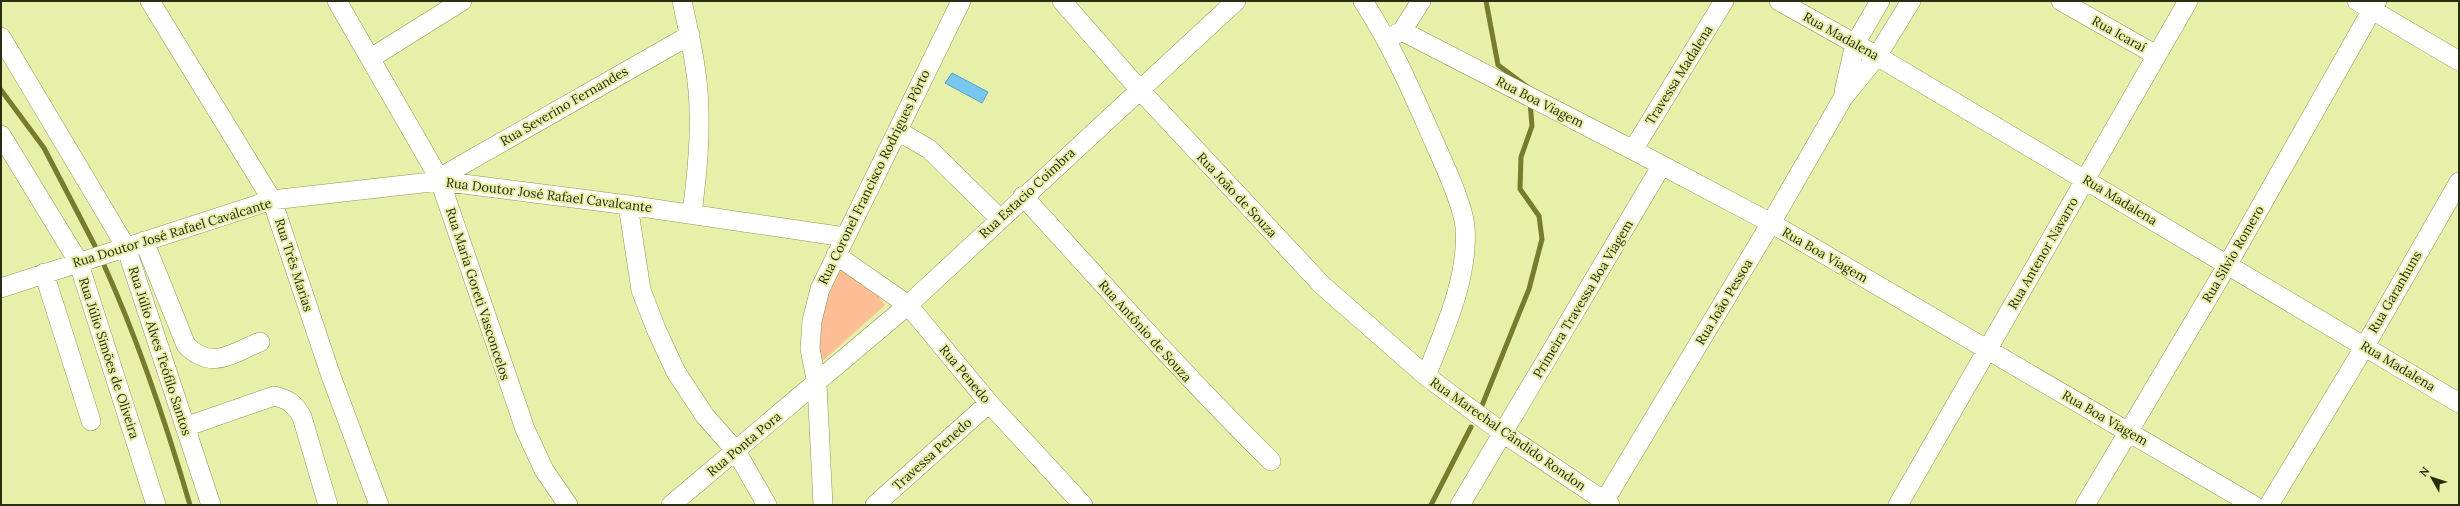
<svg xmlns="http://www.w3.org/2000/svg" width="2460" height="506" viewBox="0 0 2460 506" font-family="Lora,serif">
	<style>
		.green { fill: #fdbe96 }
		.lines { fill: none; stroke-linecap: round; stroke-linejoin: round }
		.stream { stroke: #767c2d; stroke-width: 5 }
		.building { fill: #77c7f3; stroke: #59a1c8 }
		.minor-casing { stroke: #8f9752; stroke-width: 20 }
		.minor { stroke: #fff; stroke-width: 19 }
		.labels { text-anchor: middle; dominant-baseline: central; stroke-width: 4; stroke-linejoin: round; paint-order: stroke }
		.street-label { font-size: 13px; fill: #2a2d10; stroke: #e7f0a8 }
	</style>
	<rect width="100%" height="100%" fill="#e7f0a8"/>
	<path class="green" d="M841 251 885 305 818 365 815 327Z"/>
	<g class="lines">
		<path class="stream" d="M1486 1 1498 65 1529 88
			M1 90 44 148 95 246
			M104 265C139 342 166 423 190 505
			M1481 408 1529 289 1542 239 1539 216 1520 189 1521 157 1532 126 1530 102
			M1431 505 1471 427"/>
	</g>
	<path class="building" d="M952 73 988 92 982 103 945 83Z"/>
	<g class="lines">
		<defs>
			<path id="minor" d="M150 1 272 200 331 376 379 505
				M337 1 439 178 525 429 544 470 568 505
				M682 1C690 38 699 75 699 113 700 147 696 181 692 214
				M1062 1 1139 89 1322 285 1426 376 1503 433 1610 505
				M1363 1C1393 47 1413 94 1435 144 1445 166 1463 205 1465 227 1469 277 1444 331 1426 376
				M1779 1 1877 56 2459 403
				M2061 1 2156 55
				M2357 1 2459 61
				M1402 31 1421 1
				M1 37 126 247 211 505
				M1387 39 1402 31 1633 150 1771 223 2253 505
				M371 58 462 1
				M1844 92 1855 44 1880 1
				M898 131 929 149 1000 219
				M1 135 78 261 156 505
				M1633 150 1724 1
				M439 178 690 35
				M1023 196C1105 286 1185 376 1271 461
				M628 205 641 290 656 329 676 372 705 416 736 451 767 505
				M144 241 186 345C212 371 230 354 260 342
				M836 255 908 305 989 403 1083 505
				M44 273 91 421
				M1 288 272 200 440 181 628 205 845 237
				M185 427 274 396C288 399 295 404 302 417L328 505
				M671 505 908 305 1236 1
				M823 505 817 384 810 349 812 321 820 289 961 1
				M875 505 989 403
				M1460 505 1662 165
				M1602 505 1771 223 1843 98 1877 56 1911 1
				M1898 505 2188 1
				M2085 505 2228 264 2377 1
				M2269 505 2365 346 2459 182"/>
		</defs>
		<use href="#minor" class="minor-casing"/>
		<use href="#minor" class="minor"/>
	</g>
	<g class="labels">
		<g class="street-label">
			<text transform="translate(2119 34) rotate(29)">Rua Icaraí</text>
			<text transform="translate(1841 36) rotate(29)">Rua Madalena</text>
			<text transform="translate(1679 75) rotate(-58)">Travessa Madalena</text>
			<text transform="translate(1540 102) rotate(27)">Rua Boa Viagem</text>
			<text transform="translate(564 106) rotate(-30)">Rua Severino Fernandes</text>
			<text transform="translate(874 177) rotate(-64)">Rua Coronel Francisco Rodrigues Pôrto</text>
			<text transform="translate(1027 193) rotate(-43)">Rua Estacio Coimbra</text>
			<text transform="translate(549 195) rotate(7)">Rua Doutor José Rafael Cavalcante</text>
			<text transform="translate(1237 195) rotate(47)">Rua João de Souza</text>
			<text transform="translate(2120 200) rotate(31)">Rua Madalena</text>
			<text transform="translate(172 233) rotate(-17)">Rua Doutor José Rafael Cavalcante</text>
			<text transform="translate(2043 253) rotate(-60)">Rua Antenor Navarro</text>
			<text transform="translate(2233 254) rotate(-60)">Rua Silvio Romero</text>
			<text transform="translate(1825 255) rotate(30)">Rua Boa Viagem</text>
			<text transform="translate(294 265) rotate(72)">Rua Três Marias</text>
			<text transform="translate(2395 292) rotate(-60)">Rua Garanhuns</text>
			<text transform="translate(478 294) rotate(72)">Rua Maria Goreti Vasconcelos</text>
			<text transform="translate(1583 299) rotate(-59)">Primeira Travessa Boa Viagem</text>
			<text transform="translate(1724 302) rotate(-59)">Rua João Pessoa</text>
			<text transform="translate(1145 331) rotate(48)">Rua Antônio de Souza</text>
			<text transform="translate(160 351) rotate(72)">Rua Júlio Alves Teófilo Santos</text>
			<text transform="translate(109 358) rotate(72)">Rua Júlio Simões de Oliveira</text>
			<text transform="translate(2398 366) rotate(31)">Rua Madalena</text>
			<text transform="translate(965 374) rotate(50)">Rua Penedo</text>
			<text transform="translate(2105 418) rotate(30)">Rua Boa Viagem</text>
			<text transform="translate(1508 434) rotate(35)">Rua Marechal Cândido Rondon</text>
			<text transform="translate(744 444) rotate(-40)">Rua Ponta Pora</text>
			<text transform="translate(932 454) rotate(-42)">Travessa Penedo</text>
		</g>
	</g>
	<rect width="2460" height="506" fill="none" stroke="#2a2d10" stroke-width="4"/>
	<g transform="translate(2432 478) rotate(309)" stroke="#e7f0a8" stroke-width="3" paint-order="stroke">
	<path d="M0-3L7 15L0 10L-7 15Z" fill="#2a2d10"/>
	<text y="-6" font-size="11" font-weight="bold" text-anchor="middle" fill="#2a2d10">N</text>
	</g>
</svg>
